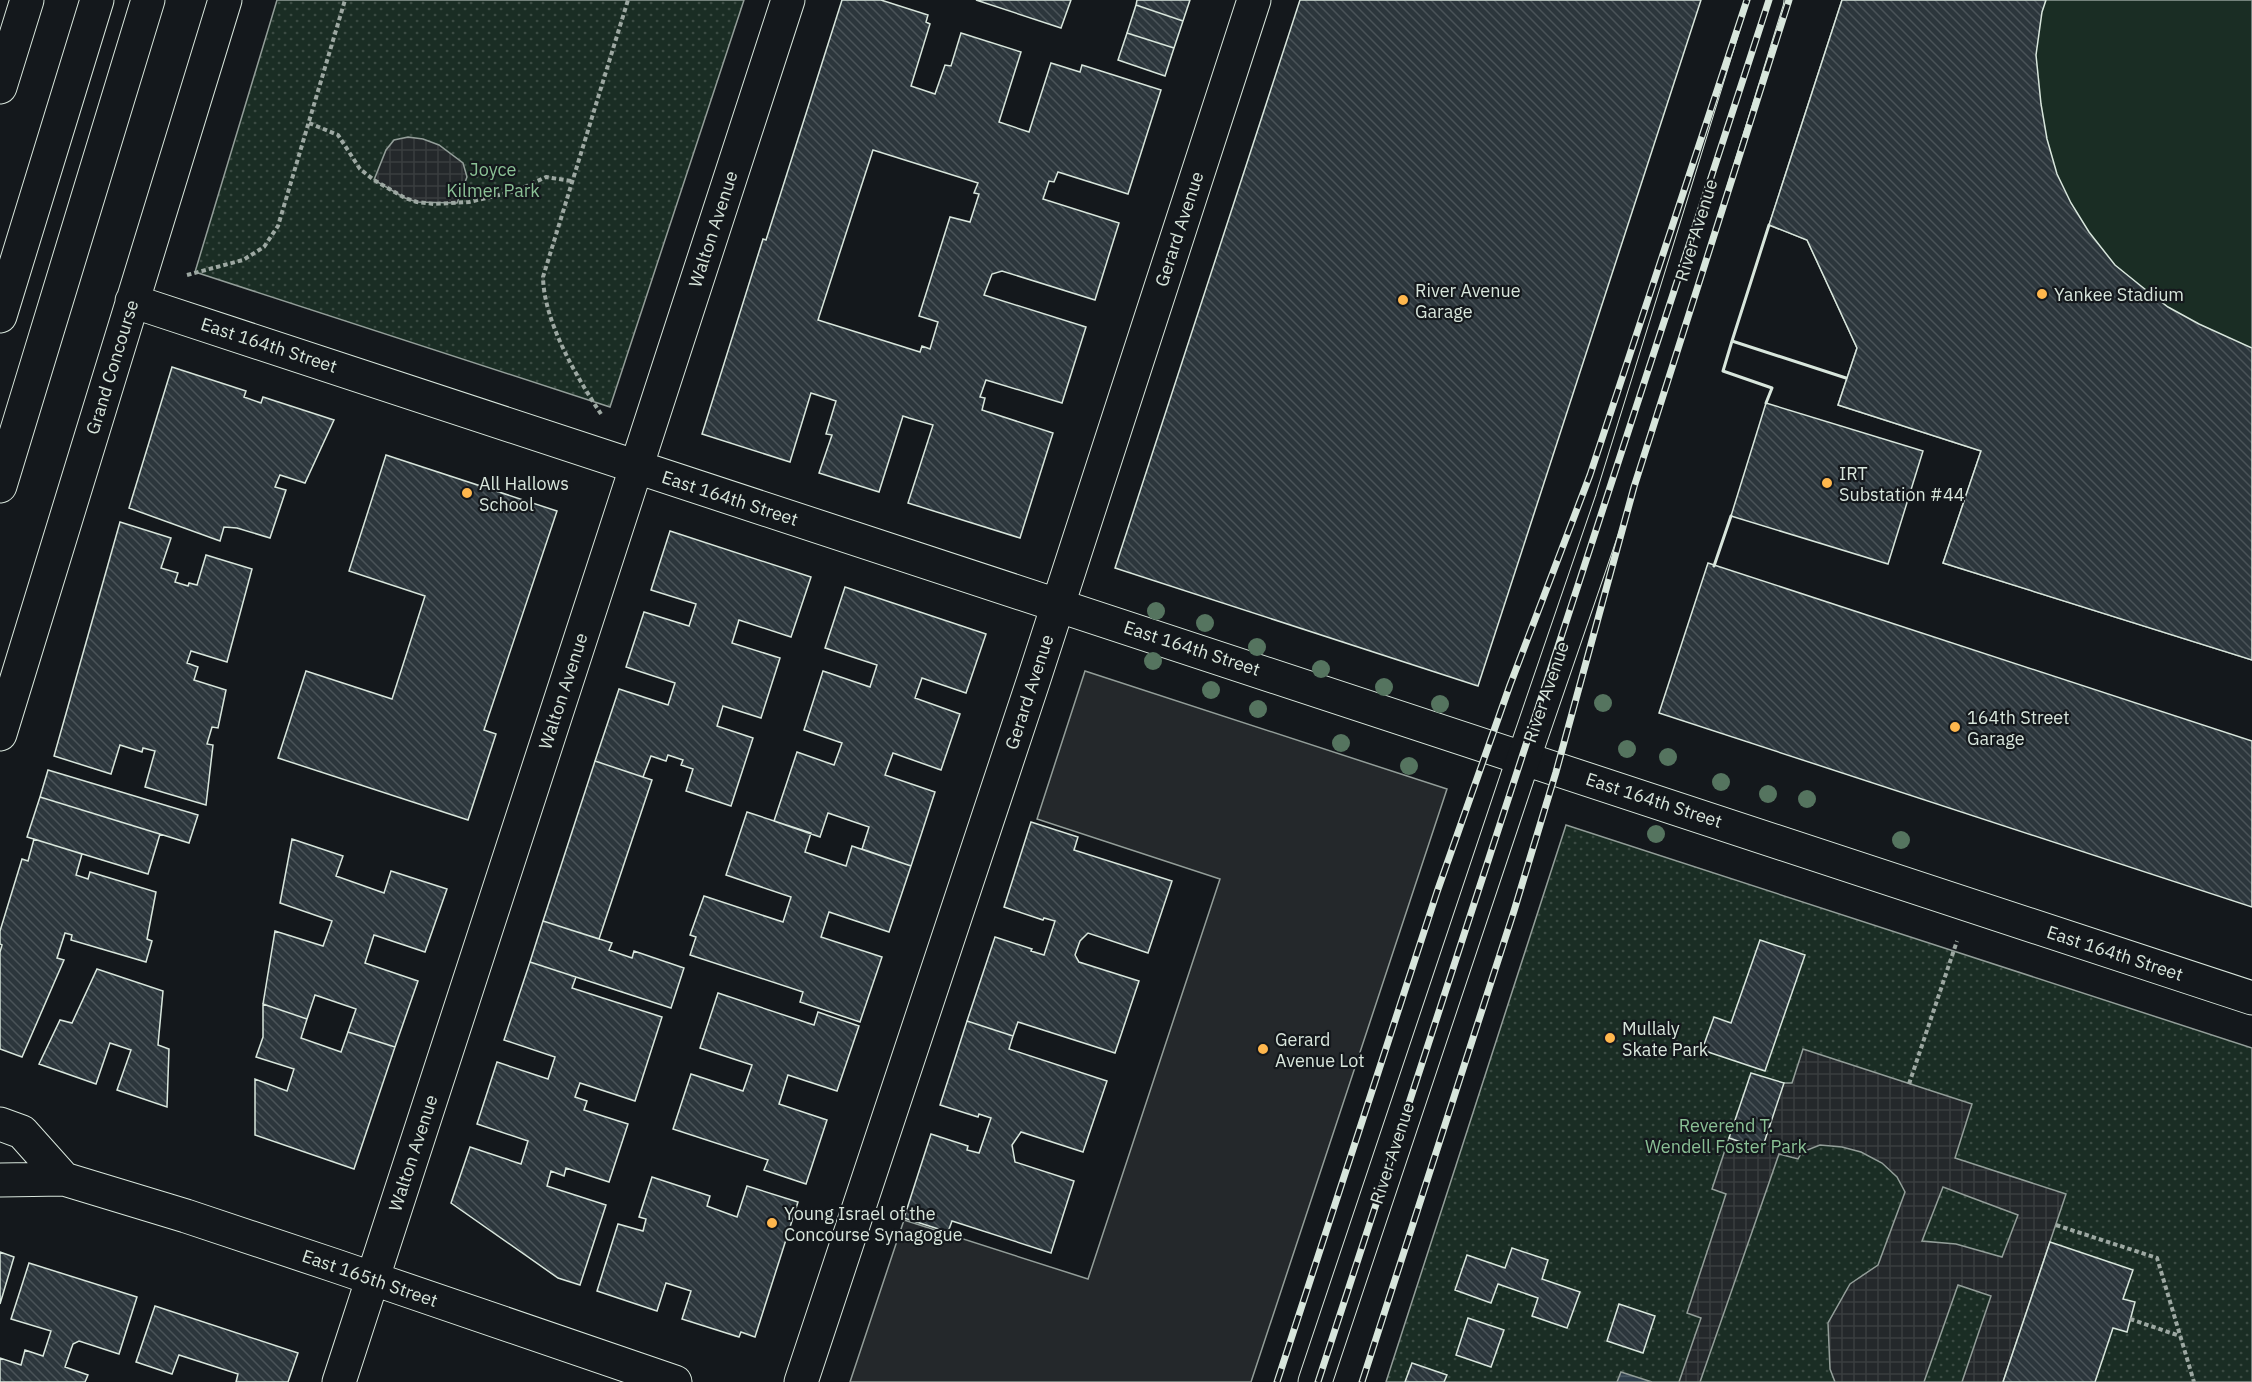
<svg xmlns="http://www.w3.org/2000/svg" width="2252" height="1382" viewBox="0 0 2252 1382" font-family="'IBM Plex Sans',sans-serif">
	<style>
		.green { fill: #1a2d24; stroke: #939e99; stroke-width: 1.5 }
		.park { fill: url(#park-dots); stroke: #939e99; stroke-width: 1.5 }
		.parking { fill: #24282b; stroke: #939e99; stroke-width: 1.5 }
		.plaza { fill: url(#plaza-grid); stroke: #939e99; stroke-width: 1.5; fill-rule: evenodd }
		.water { fill: url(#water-rules); stroke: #939e99; stroke-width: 1.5 }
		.building { fill: url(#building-back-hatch); stroke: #d8e6dc; stroke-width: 1.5; fill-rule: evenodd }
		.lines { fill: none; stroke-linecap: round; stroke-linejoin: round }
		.minor-casing { stroke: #d8e6dc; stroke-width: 35 }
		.major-casing { stroke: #d8e6dc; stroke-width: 35 }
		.path { stroke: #9da8a2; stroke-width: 4; stroke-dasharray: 4.5 3; stroke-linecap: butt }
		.minor { stroke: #14181c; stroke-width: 33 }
		.major { stroke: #14181c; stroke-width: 33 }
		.rail-casing { stroke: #d8e6dc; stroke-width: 7 }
		.rail { stroke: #14181c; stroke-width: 4.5; stroke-dasharray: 14; stroke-linecap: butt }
		.wall { stroke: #d8e6dc; stroke-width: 3 }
		.tree { fill: #55745f }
		.poi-dot { fill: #ffb74d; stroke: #14181c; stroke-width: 2 }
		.labels { text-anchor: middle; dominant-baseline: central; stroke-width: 4.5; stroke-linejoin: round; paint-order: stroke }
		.park-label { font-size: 18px; fill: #8ac095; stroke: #14181c }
		.street-label { font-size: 18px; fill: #d8e6dc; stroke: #14181c }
		.poi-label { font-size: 18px; fill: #d8e6dc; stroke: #14181c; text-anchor: start }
	</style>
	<defs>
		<pattern id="park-dots" width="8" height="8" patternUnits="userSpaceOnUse" patternTransform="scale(1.5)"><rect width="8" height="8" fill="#1a2d24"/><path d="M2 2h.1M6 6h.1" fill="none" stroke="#3b4b43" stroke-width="1.8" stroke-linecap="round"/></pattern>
		<pattern id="plaza-grid" width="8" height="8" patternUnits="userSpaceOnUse" patternTransform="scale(1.5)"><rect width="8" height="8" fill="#24282b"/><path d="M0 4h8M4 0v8" fill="none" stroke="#393d3f"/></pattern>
		<pattern id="water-rules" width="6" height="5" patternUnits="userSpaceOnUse" patternTransform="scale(1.5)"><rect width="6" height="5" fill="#2f3f4d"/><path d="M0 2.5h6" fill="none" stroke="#4c5b66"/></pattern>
		<pattern id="building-back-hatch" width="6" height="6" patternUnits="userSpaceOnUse" patternTransform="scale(1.5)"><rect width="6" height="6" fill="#2c363c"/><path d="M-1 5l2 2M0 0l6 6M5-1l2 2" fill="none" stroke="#4a5358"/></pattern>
	</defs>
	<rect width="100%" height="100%" fill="#14181c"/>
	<path class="green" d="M1842 0H2252V660L1943 563 1981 451 1838 405 1857 348 1807 240 1769 225Z"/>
	<path class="park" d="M277 0H744L610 407 195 272Z
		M1566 825 2252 1048V1382H1386Z"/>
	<path class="parking" d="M1085 671 1447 789 1251 1382H850L904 1220 1088 1279 1220 879 1037 819Z"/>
	<path class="plaza" d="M408 137 423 139 439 145 463 163 467 177 457 203 417 202 405 198 374 180 386 150 394 140Z
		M1803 1049 1972 1104 1955 1158 2066 1194 2003 1382H1962L1991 1296 1958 1285 1924 1382H1835L1830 1369 1828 1323 1850 1284 1878 1265 1905 1192 1897 1177 1882 1163 1861 1152 1842 1147 1820 1145 1802 1152 1798 1159 1779 1154 1700 1382H1679L1701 1318 1687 1313 1726 1194 1712 1189 1729 1138 1784 1083H1792ZM1943 1187 2018 1215 2002 1257 1956 1244 1922 1241Z"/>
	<path class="water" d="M1621 1372 1652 1382H1617Z"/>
	<path class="building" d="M842 0H881L928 15 926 22 930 24 911 86 935 94 945 65 951 66 961 33 1021 52 999 122 1029 132 1051 63 1080 72 1082 65 1161 90 1128 194 1058 172 1054 182 1049 181 1043 199 1119 223 1095 300 1002 271 992 274 984 295 1086 327 1062 403 986 380 980 397 985 398 982 410 1053 433 1020 538 908 503 933 425 909 418 903 416 879 492 819 473 832 435 826 434 836 401 811 393 790 462 702 434 763 239 766 240 784 183ZM873 150 978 183 974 193 979 194 970 222 950 217 919 316 938 322 930 349 922 346 920 352 818 320Z
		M976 0H1071L1061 28Z
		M1137 0H1190L1183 21 1136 5Z
		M1300 0H1701L1478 686 1115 568Z
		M1842 0H2046L2042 12 2036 55 2041 104 2047 139 2057 174 2071 203 2089 232 2115 265 2141 286 2168 307 2199 324 2252 348V660L1943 563 1981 451 1838 405 1857 348 1807 240 1769 225Z
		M1136 5 1183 21 1174 48 1127 33Z
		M1127 33 1174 48 1165 76 1118 60Z
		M172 367 246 391 244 397 261 403 263 397 334 420 305 483 280 475 275 487 286 490 270 538 237 528 224 527 220 541 129 508Z
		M1766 403 1923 451 1888 564 1731 516Z
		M386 455 557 511 484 730 496 734 468 820 278 758 306 671 392 699 425 596 349 571Z
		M120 522 171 538 161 568 178 573 175 582 188 586 189 583 197 585 206 555 252 569 227 662 191 651 187 663 198 667 194 680 226 690 218 728 212 727 207 744 213 745 206 805 145 787 155 751 143 748 142 752 120 745 111 774 54 756Z
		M670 531 811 577 791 637 739 620 732 643 780 658 761 718 723 706 717 726 753 738 731 806 686 791 693 769 681 765 683 760 668 755 666 761 651 756 643 777 595 761 619 689 668 705 675 683 626 667 644 612 689 626 696 604 651 590Z
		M1708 563 2252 741V907L1659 713Z
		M845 587 986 634 966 693 922 678 915 698 960 714 941 770 893 753 885 775 935 792 911 866 862 849 869 827 828 813 820 837 774 821 797 752 834 765 842 743 804 730 823 671 870 687 877 665 825 648Z
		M595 761 652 780 599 939 543 921Z
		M48 770 198 815 189 843 40 797Z
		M40 797 160 834 148 874 27 837Z
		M747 812 811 833 805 852 846 866 852 846 911 866 889 932 829 912 821 937 882 957 860 1022 800 1002 803 992 690 955 696 937 690 935 704 896 783 922 791 897 726 875Z
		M1031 822 1078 837 1074 850 1172 881 1148 953 1088 933 1080 941 1075 955 1079 962 1139 981 1115 1053 1018 1022 1013 1036 967 1021 995 937 1032 949 1031 951 1044 955 1055 921 1044 918 1043 920 1004 907Z
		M34 839 82 854 76 875 88 879 90 872 156 892 147 939 152 941 146 962 71 940 72 935 65 933 57 958 64 960 22 1057 0 1049V952L2 945 0 944V931L22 859 28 861Z
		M292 839 343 856 336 876 384 893 391 871 447 889 425 952 374 935 365 963 418 981 395 1047 348 1032 356 1009 315 995 307 1019 263 1004 275 931 323 946 332 921 280 903Z
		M543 921 612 943 609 950 632 958 634 951 684 968 671 1008 530 962Z
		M1760 940 1805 955 1765 1071 1702 1050 1714 1017 1731 1023Z
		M530 962 576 977 572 988 662 1017 635 1101 580 1083 575 1097 587 1101 584 1110 628 1124 609 1182 566 1168 564 1176 551 1171 547 1186 606 1205 580 1285 558 1278 451 1203 470 1147 521 1164 528 1141 477 1124 497 1062 548 1079 555 1057 504 1040Z
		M97 969 163 991 158 1045 169 1049 167 1107 117 1090 131 1050 110 1043 96 1084 39 1064 60 1020 72 1023Z
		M718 993 814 1025 818 1012 859 1026 837 1091 788 1075 779 1104 827 1120 806 1184 764 1170 768 1160 673 1129 691 1074 743 1091 752 1065 700 1048Z
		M263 1004 307 1019 301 1038 341 1052 348 1032 395 1047 354 1169 255 1135V1079L287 1091 294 1069 256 1057 263 1037Z
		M967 1021 1013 1036 1009 1049 1107 1081 1083 1152 1021 1132 1012 1145 1015 1162 1074 1181 1051 1253 952 1221 948 1232 904 1218 931 1134 968 1146 967 1150 979 1153 991 1118 979 1114 978 1117 940 1105Z
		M1751 1073 1784 1083 1762 1149 1729 1138Z
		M652 1177 710 1196 707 1206 737 1217 747 1186 798 1202 755 1337 741 1332 739 1337 682 1319 691 1291 666 1283 657 1311 597 1291 618 1224 643 1231 646 1219 639 1217Z
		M2050 1242 2133 1270 2123 1299 2135 1302 2127 1332 2113 1328 2095 1382H2003Z
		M1512 1248 1548 1260 1542 1279 1580 1292 1567 1328 1532 1316 1538 1298 1498 1284 1491 1303 1455 1290 1467 1255 1505 1268Z
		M0 1252 14 1257 0 1304Z
		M29 1263 137 1297 119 1354 79 1341 73 1344 65 1367 88 1375 85 1382H0V1358L21 1365 25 1350 43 1356 51 1331 11 1319Z
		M1619 1304 1655 1316 1643 1353 1607 1341Z
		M155 1306 298 1353 288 1382H236L238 1374 179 1355 172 1374 136 1362Z
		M1468 1318 1504 1330 1491 1367 1456 1355Z
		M1412 1363 1447 1375 1444 1382H1405Z"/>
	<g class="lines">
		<defs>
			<path id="minor" d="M0 87 27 0
				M132 301 2252 998
				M0 734 225 0
				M0 1124 22 1132 64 1179
				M0 1180 64 1179 186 1216 336 1266 675 1382
				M339 1382 788 0
				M801 1382 1033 682 1254 0"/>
			<path id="major" d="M0 316 97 0
				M0 486 148 0
				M1315 1382 1524 757 1612 500 1767 0"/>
		</defs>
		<use href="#minor" class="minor-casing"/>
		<use href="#major" class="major-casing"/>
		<path class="path" d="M309 123 338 135 360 169 374 180 405 198 417 202 434 204 469 202 516 191 546 177 571 181
			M187 275 243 260 264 247 278 226 345 0
			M601 414C576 376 544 322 543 277L628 0
			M1909 1084 1957 941
			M2056 1225 2157 1258 2194 1382
			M2130 1319 2180 1336"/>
		<use href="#minor" class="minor"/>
		<use href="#major" class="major"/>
		<defs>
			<path id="rail" d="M1277 1382 1437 892 1510 685 1590 475 1747 0
				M1318 1382 1769 0
				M1362 1382 1514 911 1556 772 1634 487 1789 0"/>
		</defs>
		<use href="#rail" class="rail-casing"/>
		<use href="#rail" class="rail"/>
		<path class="wall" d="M1769 225 1732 341 1846 378
			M1732 341 1723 371 1772 388 1766 403
			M1714 566 1731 516"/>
	</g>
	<g class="tree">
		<circle cx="1156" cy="611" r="9"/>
		<circle cx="1205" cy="623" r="9"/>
		<circle cx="1257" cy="647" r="9"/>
		<circle cx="1153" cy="661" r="9"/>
		<circle cx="1321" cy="669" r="9"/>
		<circle cx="1384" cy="687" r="9"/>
		<circle cx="1211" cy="690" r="9"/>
		<circle cx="1603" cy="703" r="9"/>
		<circle cx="1440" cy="704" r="9"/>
		<circle cx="1258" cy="709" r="9"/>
		<circle cx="1341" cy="743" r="9"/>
		<circle cx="1627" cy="749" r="9"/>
		<circle cx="1668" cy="757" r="9"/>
		<circle cx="1409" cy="766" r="9"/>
		<circle cx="1721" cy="782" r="9"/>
		<circle cx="1768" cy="794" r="9"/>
		<circle cx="1807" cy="799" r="9"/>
		<circle cx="1656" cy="834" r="9"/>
		<circle cx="1901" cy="840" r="9"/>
	</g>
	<g class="poi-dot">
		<circle cx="2042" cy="294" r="6"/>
		<circle cx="1403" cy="300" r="6"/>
		<circle cx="1827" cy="483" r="6"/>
		<circle cx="467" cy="493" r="6"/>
		<circle cx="1955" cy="727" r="6"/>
		<circle cx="1610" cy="1038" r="6"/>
		<circle cx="1263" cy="1049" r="6"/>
		<circle cx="772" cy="1223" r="6"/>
	</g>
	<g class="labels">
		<g class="park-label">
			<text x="493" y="169">Joyce<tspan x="493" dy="21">Kilmer Park</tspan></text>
			<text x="1726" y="1125">Reverend T.<tspan x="1726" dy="21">Wendell Foster Park</tspan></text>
		</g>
		<g class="street-label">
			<text transform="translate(713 229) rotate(-72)">Walton Avenue</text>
			<text transform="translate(1179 229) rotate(-72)">Gerard Avenue</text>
			<text transform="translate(1696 230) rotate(-73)">River Avenue</text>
			<text transform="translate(269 345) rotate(18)">East 164th Street</text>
			<text transform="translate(112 367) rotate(-73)">Grand Concourse</text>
			<text transform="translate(730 498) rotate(18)">East 164th Street</text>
			<text transform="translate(1192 648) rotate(18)">East 164th Street</text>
			<text transform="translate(563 691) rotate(-72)">Walton Avenue</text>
			<text transform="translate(1029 692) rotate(-72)">Gerard Avenue</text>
			<text transform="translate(1546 692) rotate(-71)">River Avenue</text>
			<text transform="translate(1654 800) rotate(18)">East 164th Street</text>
			<text transform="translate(2115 953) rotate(18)">East 164th Street</text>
			<text transform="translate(413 1153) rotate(-72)">Walton Avenue</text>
			<text transform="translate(1392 1153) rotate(-72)">River Avenue</text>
			<text transform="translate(370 1278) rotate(19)">East 165th Street</text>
		</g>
		<g class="poi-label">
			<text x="1415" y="290">River Avenue<tspan x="1415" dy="21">Garage</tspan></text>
			<text x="2054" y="294">Yankee Stadium</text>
			<text x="1839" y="473">IRT<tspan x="1839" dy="21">Substation #44</tspan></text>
			<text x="479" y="483">All Hallows<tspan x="479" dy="21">School</tspan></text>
			<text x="1967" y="717">164th Street<tspan x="1967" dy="21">Garage</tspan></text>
			<text x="1622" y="1028">Mullaly<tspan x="1622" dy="21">Skate Park</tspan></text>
			<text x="1275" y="1039">Gerard<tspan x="1275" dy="21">Avenue Lot</tspan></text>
			<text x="784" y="1213">Young Israel of the<tspan x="784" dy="21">Concourse Synagogue</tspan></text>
		</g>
	</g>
</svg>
